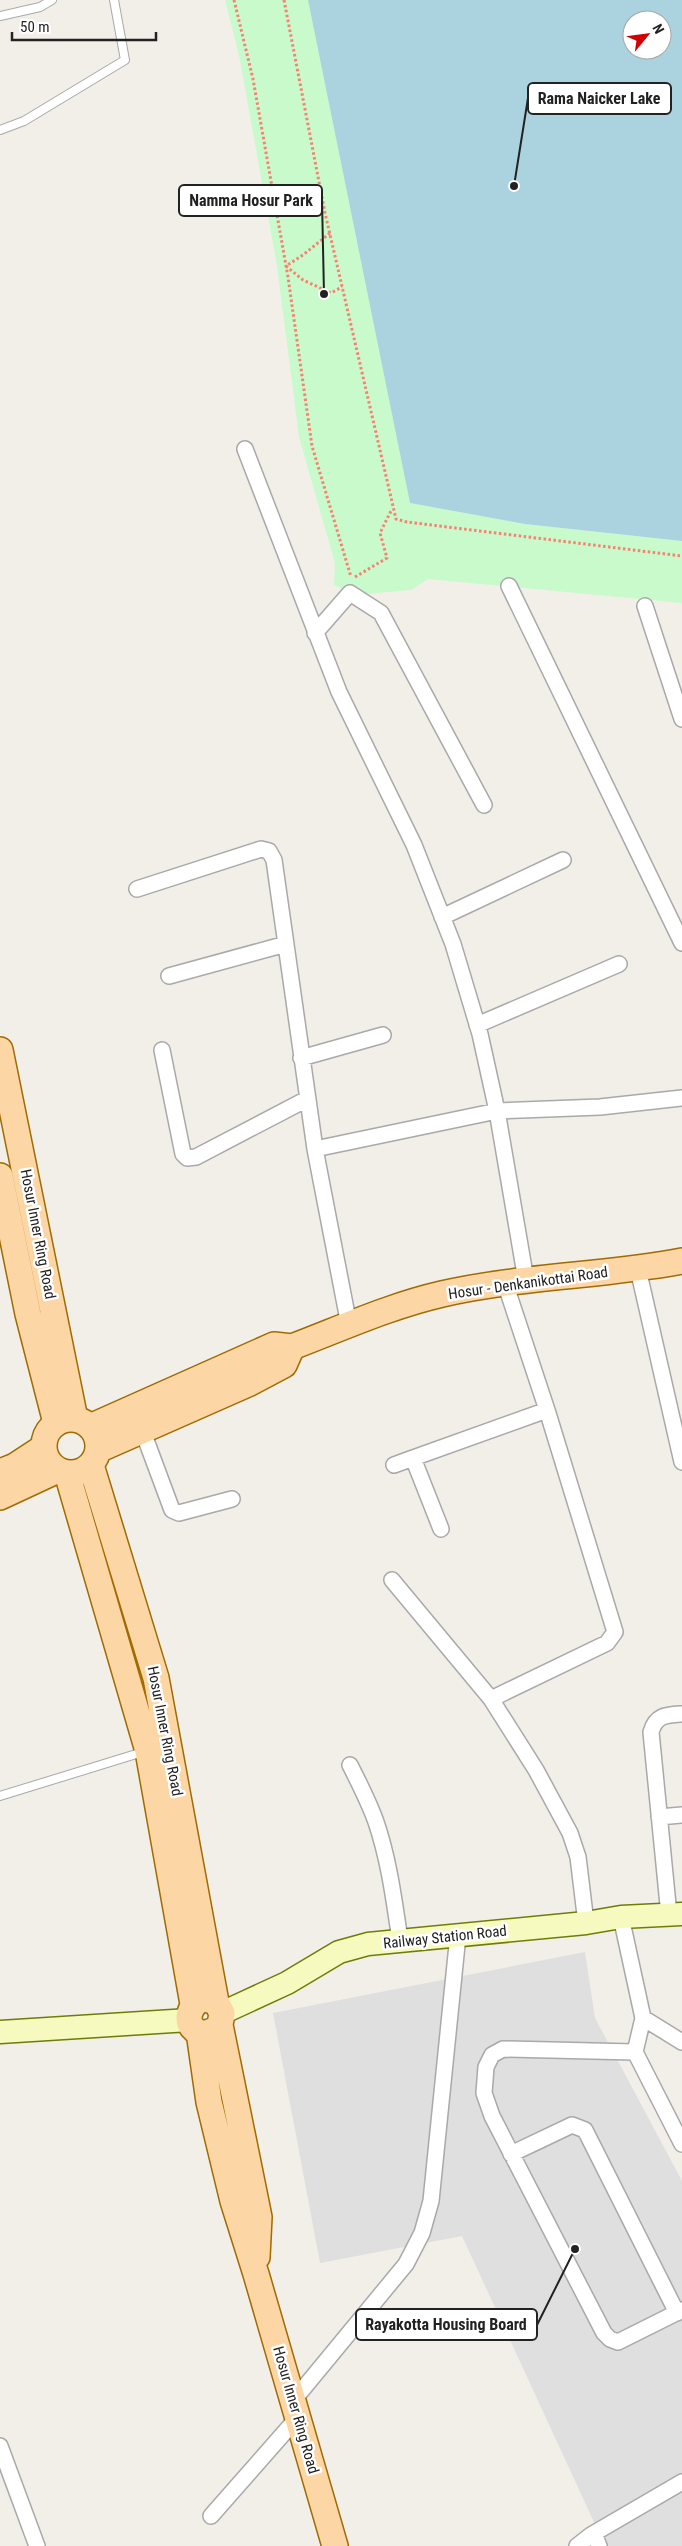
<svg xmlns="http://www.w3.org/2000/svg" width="682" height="2546" viewBox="0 0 682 2546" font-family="'Roboto Condensed',sans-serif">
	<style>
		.residential { fill: #e0dfdf }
		.park { fill: #c8facc }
		.water { fill: #aad3df; fill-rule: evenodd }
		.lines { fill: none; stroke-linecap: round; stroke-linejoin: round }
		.lane-casing { stroke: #a9a9a9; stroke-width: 10 }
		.street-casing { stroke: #a9a9a9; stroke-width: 18 }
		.secondary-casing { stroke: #707d05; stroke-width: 25 }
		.primary-casing { stroke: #a06b00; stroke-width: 28 }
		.path { stroke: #fa8072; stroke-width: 3; stroke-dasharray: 2.5 2.5; stroke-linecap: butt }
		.lane { stroke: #fff; stroke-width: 8 }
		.street { stroke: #fff; stroke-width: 15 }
		.secondary { stroke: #f7fabf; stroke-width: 22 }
		.primary { stroke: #fcd6a4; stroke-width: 25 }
		.labels { text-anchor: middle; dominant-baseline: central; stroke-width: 5; stroke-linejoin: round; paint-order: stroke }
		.street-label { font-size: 15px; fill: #222; stroke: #fff }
		.leader { fill: none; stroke: #222; stroke-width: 2 }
		.callout-dot { fill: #222; stroke: #fff; stroke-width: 2 }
		.callout { fill: #fff; stroke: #222; stroke-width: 2 }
		.callout-label { font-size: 16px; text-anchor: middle; font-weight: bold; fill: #222 }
	</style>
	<rect width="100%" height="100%" fill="#f2efe9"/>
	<path class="residential" d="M585 1952 595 2018 682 2181V2546H605L462 2236 320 2263 273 2013Z"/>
	<path class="park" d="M225 0H308L410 503 525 524 682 541V603L428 579 411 590 355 595 334 585 335 563 299 437 277 266 239 55Z"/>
	<path class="water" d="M308 0H682V541L525 524 410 503ZM632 20H662V50H632Z"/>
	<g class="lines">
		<defs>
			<path id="lane" d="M0 16 40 7 52 0
				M0 130 24 121 125 60 114 0
				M0 1796 146 1751"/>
			<path id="street" d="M245 449 339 692 414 845 453 944 480 1034 497 1111 526 1280
				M509 586 682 943
				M645 606 682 719
				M315 633 350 593 381 613 484 805
				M137 889 261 849 269 851 274 860 315 1149 349 1325
				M442 917 563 860
				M169 976 286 944
				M477 1025 619 964
				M162 1050 183 1154 187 1158 196 1157 307 1099
				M301 1058 383 1035
				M315 1149 497 1111 600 1107 682 1098
				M638 1269 682 1462
				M143 1432 172 1510 179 1513 232 1499
				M394 1465 413 1458
				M441 1529 413 1458 547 1410
				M392 1580 491 1699 536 1770 570 1833 578 1857 586 1923
				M491 1699 607 1643 615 1632 547 1410 505 1283
				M350 1765C359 1783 369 1802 376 1822 389 1860 394 1900 400 1940
				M659 1817 682 1815
				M669 1915 651 1732C656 1715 666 1715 682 1714
				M621 1917 643 2018 635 2052 682 2144
				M643 2018 682 2042
				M635 2052 503 2049 492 2055 486 2067 484 2093 492 2116 604 2333 610 2339 618 2342 682 2310
				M511 2154 572 2125 585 2130 677 2313
				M293 2401 406 2264 422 2233 431 2201 458 1935
				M0 2446 37 2546
				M211 2516 298 2417
				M591 2535 682 2482
				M577 2546 591 2535 595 2536 599 2546"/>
			<path id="secondary" d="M222 2013 287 1983 339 1952 368 1944 586 1923 621 1917 682 1914
				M0 2032 189 2020"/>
			<path id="primary" d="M0 1050 75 1419
				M0 1176 28 1314 56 1423
				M44 1446a27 27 0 1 1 54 0a27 27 0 1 1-54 0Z
				M90 1427 274 1345 292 1347C342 1328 390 1306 442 1294 521 1276 603 1276 682 1261
				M98 1450 250 1383 284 1365 292 1347
				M91 1465 156 1678 216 2002
				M0 1472 15 1466 44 1447
				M67 1473 148 1751 193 2004
				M0 1497 58 1470
				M220 2025C199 2047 173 2018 202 1998L216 2002 222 2013 220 2025 259 2217 257 2257
				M199 2032 209 2102 233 2201 256 2274 335 2546"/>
		</defs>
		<use href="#lane" class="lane-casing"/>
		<use href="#street" class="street-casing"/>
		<use href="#secondary" class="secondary-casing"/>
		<use href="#primary" class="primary-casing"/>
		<path class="path" d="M234 0 253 79 288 277 312 446 351 577
			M284 0 325 213 396 519 407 522 682 556
			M330 233 303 255 286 266 303 280 331 293 342 287
			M355 577 387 558 380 533 392 509"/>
		<use href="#lane" class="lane"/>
		<use href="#street" class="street"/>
		<use href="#secondary" class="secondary"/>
		<use href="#primary" class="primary"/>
	</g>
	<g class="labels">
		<g class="street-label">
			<text transform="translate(38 1234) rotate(79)">Hosur Inner Ring Road</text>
			<text transform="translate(528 1283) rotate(-8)">Hosur - Denkanikottai Road</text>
			<text transform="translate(165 1731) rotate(79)">Hosur Inner Ring Road</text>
			<text transform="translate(445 1937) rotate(-6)">Railway Station Road</text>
			<text transform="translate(296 2410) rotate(74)">Hosur Inner Ring Road</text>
		</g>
	</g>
	<path class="leader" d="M514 186L528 98M324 294L322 200M575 2249L537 2325"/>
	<g class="callout-dot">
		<circle cx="514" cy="186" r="5"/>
		<circle cx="324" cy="294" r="5"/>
		<circle cx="575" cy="2249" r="5"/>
	</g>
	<g class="callout">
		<rect x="528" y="83" width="143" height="31" rx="5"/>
		<rect x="179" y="185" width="143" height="31" rx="5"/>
		<rect x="356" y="2309" width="181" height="31" rx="5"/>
	</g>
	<g class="callout-label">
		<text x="599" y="104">Rama Naicker Lake</text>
		<text x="251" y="206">Namma Hosur Park</text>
		<text x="446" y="2330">Rayakotta Housing Board</text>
	</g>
	<g transform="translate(647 35) rotate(61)"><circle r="24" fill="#ffffff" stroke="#a7a7a7"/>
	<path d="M0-4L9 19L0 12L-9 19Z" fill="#d40000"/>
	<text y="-8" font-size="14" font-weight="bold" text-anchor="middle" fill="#222222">N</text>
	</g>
	<path d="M12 32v8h144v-8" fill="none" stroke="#222222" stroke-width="2.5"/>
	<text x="20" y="32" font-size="15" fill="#222222" stroke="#ffffff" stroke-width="4" paint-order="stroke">50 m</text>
</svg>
